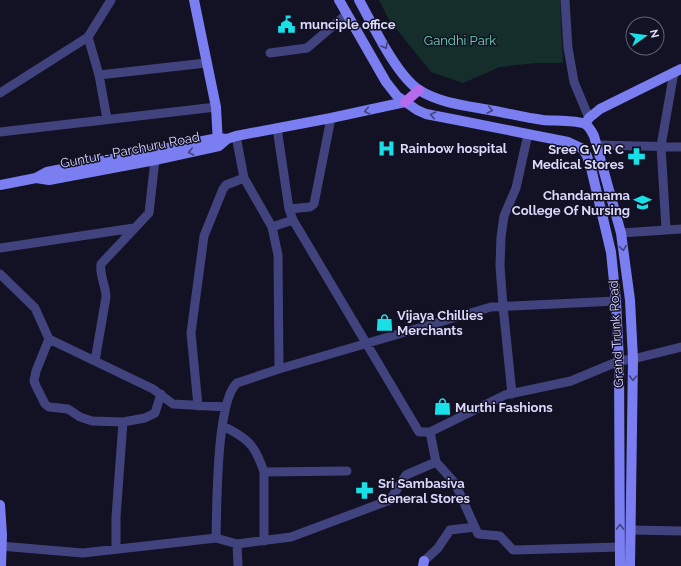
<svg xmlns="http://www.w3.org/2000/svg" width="681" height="566" viewBox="0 0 681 566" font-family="Raleway,sans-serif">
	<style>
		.green { fill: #152e2b }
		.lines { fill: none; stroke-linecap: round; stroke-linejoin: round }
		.street { stroke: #41437e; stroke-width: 9 }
		.secondary { stroke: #7a7ef1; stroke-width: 10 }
		.primary { stroke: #b66bef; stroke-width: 10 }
		.oneway { stroke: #414280 }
		.labels { text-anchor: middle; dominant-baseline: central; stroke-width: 3; stroke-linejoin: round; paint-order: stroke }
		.poi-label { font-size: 13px; font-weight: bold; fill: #dad9fb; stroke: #131124; text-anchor: start }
		.park-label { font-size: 13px; fill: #6cd4b4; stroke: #131124 }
		.street-label { font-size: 13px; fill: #dad9fb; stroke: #131124 }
	</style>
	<rect width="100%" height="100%" fill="#131124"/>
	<path class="green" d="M379 0H560L563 63H536L500 67 463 83 431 72 389 20Z"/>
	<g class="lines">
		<path class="street" d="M565 0 568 48 574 82 589 118
			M88 37 99 75 206 63
			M270 53 307 48 347 14
			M99 75 107 119
			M0 93 88 37 111 0
			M277 128 289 209 293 220 419 432H430L505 395 571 381 619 361 633 359 681 347
			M0 132 216 107
			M236 136 244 178 272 227
			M597 145 681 147
			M289 209 310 207 314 204 331 118
			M666 229 661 146 674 72
			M621 233 681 229
			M0 248 134 228
			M0 274 35 308 49 339 153 389 173 404 226 407
			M49 339 36 371 34 381 36 386 45 404 49 407 68 409 80 417 92 421 123 422 145 418 155 413 161 394
			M95 361 106 297C106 286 99 275 101 264L149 213 155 160 154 154
			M279 369 278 255 272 227 293 220
			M512 394 503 306 500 266 501 237 504 216 516 188 528 134
			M198 406 191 333 204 236 223 189 226 185 244 178
			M223 426C249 439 255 445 264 472L347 471
			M430 432 436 462 455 483 478 534 500 536 513 550 620 547
			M631 530 681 531
			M216 538C217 508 216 401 237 383L279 369 491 307 616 301
			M264 541V472
			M237 544 238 566
			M0 546 83 553 216 538 237 544 291 537 390 500 406 475 436 462
			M116 549V517L123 422
			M424 561 438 548 450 530 475 527"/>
		<path class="secondary" d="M194 0 216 107 218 144
			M339 0 386 82 397 96 417 110 426 114 457 120 568 142 583 149 587 156 591 168 611 252 616 301 619 361 620 566
			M359 0C373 25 396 75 419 90 441 104 470 106 495 111 511 114 527 118 543 120 553 121 577 120 585 124 589 126 592 132 594 136L621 233 630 300 633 359 630 566
			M585 124 589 118 600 109 681 69
			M36 178 47 172 218 138 227 139
			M0 185 36 178 49 180 155 160 219 146 227 139 236 136 331 118 405 102
			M0 505 2 535 1 566
			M423 566 424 561"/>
		<path class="primary" d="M405 102 419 90"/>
	</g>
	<defs><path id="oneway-chevron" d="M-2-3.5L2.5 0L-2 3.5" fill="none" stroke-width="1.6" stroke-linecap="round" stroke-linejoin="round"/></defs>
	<g class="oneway">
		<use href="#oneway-chevron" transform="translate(385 46) rotate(60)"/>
		<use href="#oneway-chevron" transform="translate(490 110) rotate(11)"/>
		<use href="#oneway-chevron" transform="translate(367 111) rotate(168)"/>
		<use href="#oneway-chevron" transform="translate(433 115) rotate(-168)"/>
		<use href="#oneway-chevron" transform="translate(191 152) rotate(167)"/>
		<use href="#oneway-chevron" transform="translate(623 248) rotate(82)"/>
		<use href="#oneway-chevron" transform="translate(633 378) rotate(91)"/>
		<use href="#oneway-chevron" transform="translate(620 527) rotate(-90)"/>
	</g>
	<defs>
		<symbol id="civic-bare" viewBox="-9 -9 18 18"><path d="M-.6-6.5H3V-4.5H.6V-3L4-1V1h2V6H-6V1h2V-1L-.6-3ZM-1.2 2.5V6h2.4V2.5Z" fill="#19dfe7" stroke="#131124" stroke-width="2.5" paint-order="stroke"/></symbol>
		<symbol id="hospital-bare" viewBox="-9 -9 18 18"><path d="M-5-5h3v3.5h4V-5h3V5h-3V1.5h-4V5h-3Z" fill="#19dfe7" stroke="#131124" stroke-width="2.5" paint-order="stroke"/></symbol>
		<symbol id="pharmacy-bare" viewBox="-9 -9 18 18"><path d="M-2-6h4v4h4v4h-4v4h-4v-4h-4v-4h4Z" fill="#19dfe7" stroke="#131124" stroke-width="2.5" paint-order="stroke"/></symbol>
		<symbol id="university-bare" viewBox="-9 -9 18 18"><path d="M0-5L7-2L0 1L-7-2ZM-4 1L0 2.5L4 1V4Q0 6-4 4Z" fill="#19dfe7" stroke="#131124" stroke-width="2.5" paint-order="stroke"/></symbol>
		<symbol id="shop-bare" viewBox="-9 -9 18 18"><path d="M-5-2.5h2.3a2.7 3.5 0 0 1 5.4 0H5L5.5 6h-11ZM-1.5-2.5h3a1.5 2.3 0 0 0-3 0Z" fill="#19dfe7" stroke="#131124" stroke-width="2.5" paint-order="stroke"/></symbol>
	</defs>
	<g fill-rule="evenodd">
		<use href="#civic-bare" x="274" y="12" width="25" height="25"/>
		<use href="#hospital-bare" x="374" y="136" width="25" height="25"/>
		<use href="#pharmacy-bare" x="624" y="144" width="25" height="25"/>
		<use href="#university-bare" x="630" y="190" width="25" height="25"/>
		<use href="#shop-bare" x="372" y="310" width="25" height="25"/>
		<use href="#shop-bare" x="430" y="394" width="25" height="25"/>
		<use href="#pharmacy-bare" x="352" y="478" width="25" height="25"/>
	</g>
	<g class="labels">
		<g class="poi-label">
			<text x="300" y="24">munciple office</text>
			<text x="400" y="148">Rainbow hospital</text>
			<text x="624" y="149" text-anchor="end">Sree G V R C<tspan x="624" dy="15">Medical Stores</tspan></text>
			<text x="630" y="195" text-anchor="end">Chandamama<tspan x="630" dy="15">College Of Nursing</tspan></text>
			<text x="397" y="315">Vijaya Chillies<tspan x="397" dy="15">Merchants</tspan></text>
			<text x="455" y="407">Murthi Fashions</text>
			<text x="378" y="483">Sri Sambasiva<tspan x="378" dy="15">General Stores</tspan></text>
		</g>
		<g class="park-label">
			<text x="460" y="40">Gandhi Park</text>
		</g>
		<g class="street-label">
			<text transform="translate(130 150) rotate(-11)">Guntur - Parchuru Road</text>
			<text transform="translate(616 334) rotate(-93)">Grand Trunk Road</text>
		</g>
	</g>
	<g transform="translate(645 36) rotate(76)"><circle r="19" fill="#131124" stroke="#63617a"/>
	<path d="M0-3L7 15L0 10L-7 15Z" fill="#19dfe7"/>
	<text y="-6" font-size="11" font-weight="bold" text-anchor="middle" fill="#dad9fb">N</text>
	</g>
</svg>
